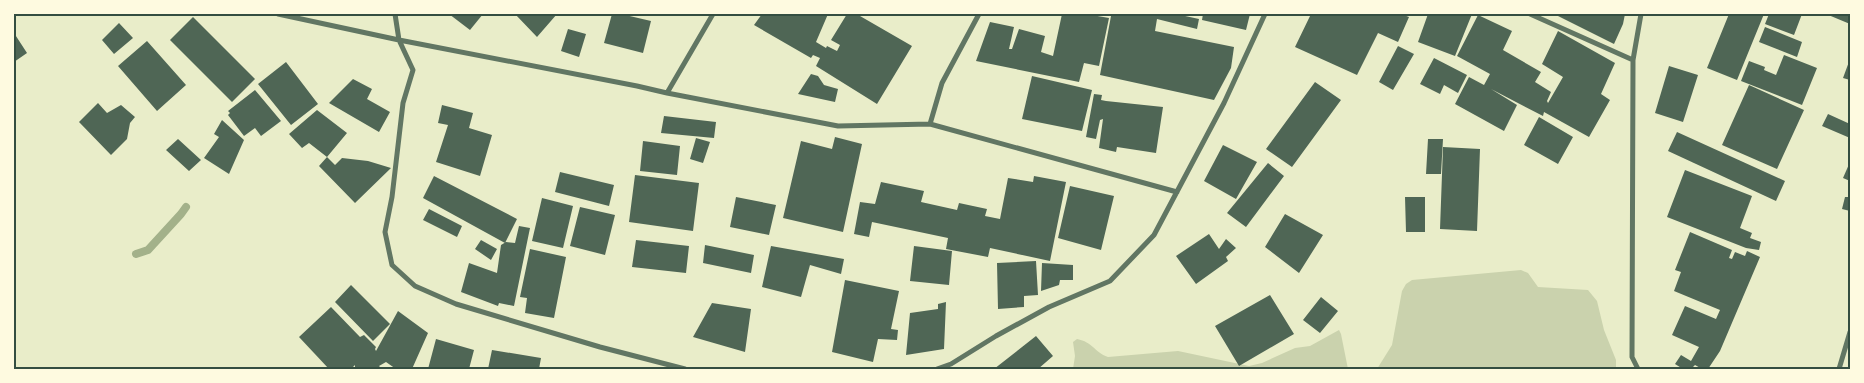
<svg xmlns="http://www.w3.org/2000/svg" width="1864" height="383" viewBox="0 0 1864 383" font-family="'Sofia Sans Condensed',sans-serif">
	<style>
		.green { fill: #cad2ad }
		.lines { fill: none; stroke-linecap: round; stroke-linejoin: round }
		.stream { stroke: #a3b18a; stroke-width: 8 }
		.building { fill: #4f6655 }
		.minor { stroke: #617663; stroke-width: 5 }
		.neatline { fill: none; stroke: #344e41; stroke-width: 2 }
	</style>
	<rect width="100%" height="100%" fill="#e9edc9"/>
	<path class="green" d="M1521 270 1528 273 1538 287 1588 290 1597 301 1604 330 1616 360V369H1377L1392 345 1402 291 1406 284 1412 280Z
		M1339 330 1341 334 1348 369H1073L1075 356 1073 342 1077 339C1093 342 1094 352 1108 357L1178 351 1249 366 1262 363 1295 348 1310 346Z"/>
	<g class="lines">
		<path class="stream" d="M136 254 148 250 181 214 186 207"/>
	</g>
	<path class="building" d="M449 14H483L470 30Z
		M515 14H557L537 37Z
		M612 14H621L651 21 643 53 604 43Z
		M762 14H828L816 42 826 48 827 46 837 51 840 45 831 40 847 14H862L860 16 912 46 877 104 816 66 820 58 813 55 811 58 754 25Z
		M1062 14H1086L1109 18 1099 66 1084 63 1079 82 976 61 990 22 1014 27 1009 49H1012L1019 29 1045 36 1041 52 1053 56Z
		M1106 14H1176L1199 19 1197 29 1157 19 1155 31 1234 47 1231 68 1214 100 1100 75 1111 16Z
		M1203 14H1250L1246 30 1202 20Z
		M1311 14H1401L1409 17 1398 42 1378 33 1357 75 1295 47Z
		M1428 14H1472L1455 56 1418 42Z
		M1554 14H1625L1623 24 1614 44Z
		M1729 14H1764L1737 80 1707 68Z
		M1769 14H1802L1794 35 1765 24Z
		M1826 14H1850V24Z
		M1478 15 1512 31 1503 50 1541 72 1535 82 1551 92 1547 101 1548 103 1563 77 1542 64 1558 31 1615 63 1601 94 1610 100 1589 137 1544 112 1543 116 1491 89 1517 105 1504 131 1455 104 1469 77 1484 85 1490 74 1457 56Z
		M193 17 255 79 232 102 170 40Z
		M119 23 133 38 114 54 102 40Z
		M1765 27 1802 42 1797 57 1759 42Z
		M568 29 586 34 579 57 561 51Z
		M14 33 27 53 14 62Z
		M147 41 186 85 157 111 118 66Z
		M1398 46 1414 54 1393 90 1379 82Z
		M1784 55 1817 68 1802 105 1741 81 1749 61 1765 67 1764 70 1776 75Z
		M1434 58 1467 75 1458 93 1444 85 1440 94 1420 84Z
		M1850 59V80L1843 78Z
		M286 62 318 104 291 125 258 84Z
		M1669 66 1698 75 1683 122 1655 113Z
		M811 74 818 76 824 85 838 89 835 102 798 94Z
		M1032 76 1092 90 1082 131 1022 119Z
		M353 79 372 89 367 99 390 112 379 132 329 103Z
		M1315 82 1341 100 1292 167 1266 149Z
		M1749 85 1804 110 1777 169 1722 145Z
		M255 90 281 121 261 136 255 128 244 136 228 115 230 113 228 111Z
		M1094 94 1102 95 1101 100 1106 101 1163 107 1156 153 1117 147 1116 152 1099 148 1103 119 1100 120 1096 139 1086 137Z
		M98 103 107 113 121 105 135 117 130 123 127 139 111 155 79 122Z
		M442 105 473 113 469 128 492 135 480 176 436 162 448 125 438 123Z
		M317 110 347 133 327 157 309 143 302 148 289 134Z
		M1828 114 1850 124V138L1822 126Z
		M664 116 716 122 714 138 661 133Z
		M1539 117 1573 137 1558 164 1524 145Z
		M222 120 244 140 229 174 204 158 219 137 214 134Z
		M1677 132 1785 181 1776 201 1668 151Z
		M835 137 862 144 843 232 783 218 801 141 832 149Z
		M696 138 710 142 703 163 690 159Z
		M178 139 201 160 189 171 166 150Z
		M1428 139H1443L1441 174H1426Z
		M643 141 680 146 677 175 640 171Z
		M1223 145 1257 162 1236 199 1204 181Z
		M1443 147 1480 149 1477 231 1440 229Z
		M327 157 335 165 342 158 368 161 391 168 355 203 319 166Z
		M1850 162V181L1843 178Z
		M1268 163 1284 176 1246 227 1227 213Z
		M1685 170 1752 196 1740 228 1752 233 1750 238 1761 242 1759 250 1746 248 1667 217Z
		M560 172 614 185 609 206 555 192Z
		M635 175 699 183 693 231 629 222Z
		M434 176 517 219 505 243 423 198Z
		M1034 176 1066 182 1050 261 990 248 988 257 946 249 948 238 872 222 869 237 854 234 860 202 875 204 881 182 924 191 921 202 957 210 959 203 987 209 985 216 1000 219 1008 178 1033 182Z
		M1070 186 1114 196 1101 250 1058 238Z
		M736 197 776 205 769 235 730 227Z
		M1405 197H1425V232H1406Z
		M1845 197H1850V211L1842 209Z
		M542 198 573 206 563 248 532 241Z
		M580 207 615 215 605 255 570 246Z
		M429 209 462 226 457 237 423 220Z
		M1285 214 1323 235 1299 273 1265 247Z
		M519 226 530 228 514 306 499 303 498 306 461 292 469 263 497 273 501 245 506 242 515 243Z
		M1690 232 1732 250 1729 258 1732 259 1735 252 1745 256 1747 251 1760 257 1720 351 1708 369H1702L1695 365 1691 369H1683L1675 364 1681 355 1691 361 1699 347 1672 335 1685 306 1716 319 1720 310 1674 291 1681 272 1675 270Z
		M1209 234 1219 249 1226 239 1236 248 1226 257 1228 261 1196 284 1176 256Z
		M481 240 497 249 491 260 475 249Z
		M636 240 689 246 686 273 632 267Z
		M705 245 754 255 751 273 703 263Z
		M771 246 844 259 841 274 810 265 801 297 762 287Z
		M914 246 952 251 949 285 910 281Z
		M530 249 566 257 554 318 525 313 527 298 520 297Z
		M1036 261 1038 295 1024 296V307L998 309 997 263Z
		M1042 263 1073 265V280H1060L1059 285 1041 291Z
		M845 280 899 291 891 329 898 330 897 340 878 339 873 362 832 352Z
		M351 285 390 324 373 341 335 302Z
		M1270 295 1294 334 1239 366 1215 326Z
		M1321 297 1338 311 1320 333 1303 320Z
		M946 302 944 349 906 355 910 313 938 309V304Z
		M712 303 751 309 745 352 693 337Z
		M331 307 360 337 364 335 376 347 375 349 376 351 398 311 428 333 412 369H396L386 362 379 366 382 369H355V365L351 369H329L299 337Z
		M1036 336 1053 356 1038 369H994Z
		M436 339 474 350 469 369H428Z
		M492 350 541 358 539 369H488Z"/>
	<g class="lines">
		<path class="minor" d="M278 14 399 40 637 86 667 93 713 14
			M395 14 399 40 413 70 403 103 392 197 385 232 392 265 415 286 456 304 600 347 685 369
			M1530 14 1633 60
			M667 93 838 126 930 124 942 83 979 14
			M930 124 1177 192
			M937 369 951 364 996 336 1049 307 1110 281 1154 235 1224 103 1265 14
			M1638 369 1632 357 1633 60 1641 14
			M1839 369 1850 332"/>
	</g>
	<rect width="1864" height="383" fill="none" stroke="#fefae0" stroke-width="30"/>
	<rect x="15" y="15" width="1834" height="353" class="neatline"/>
</svg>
